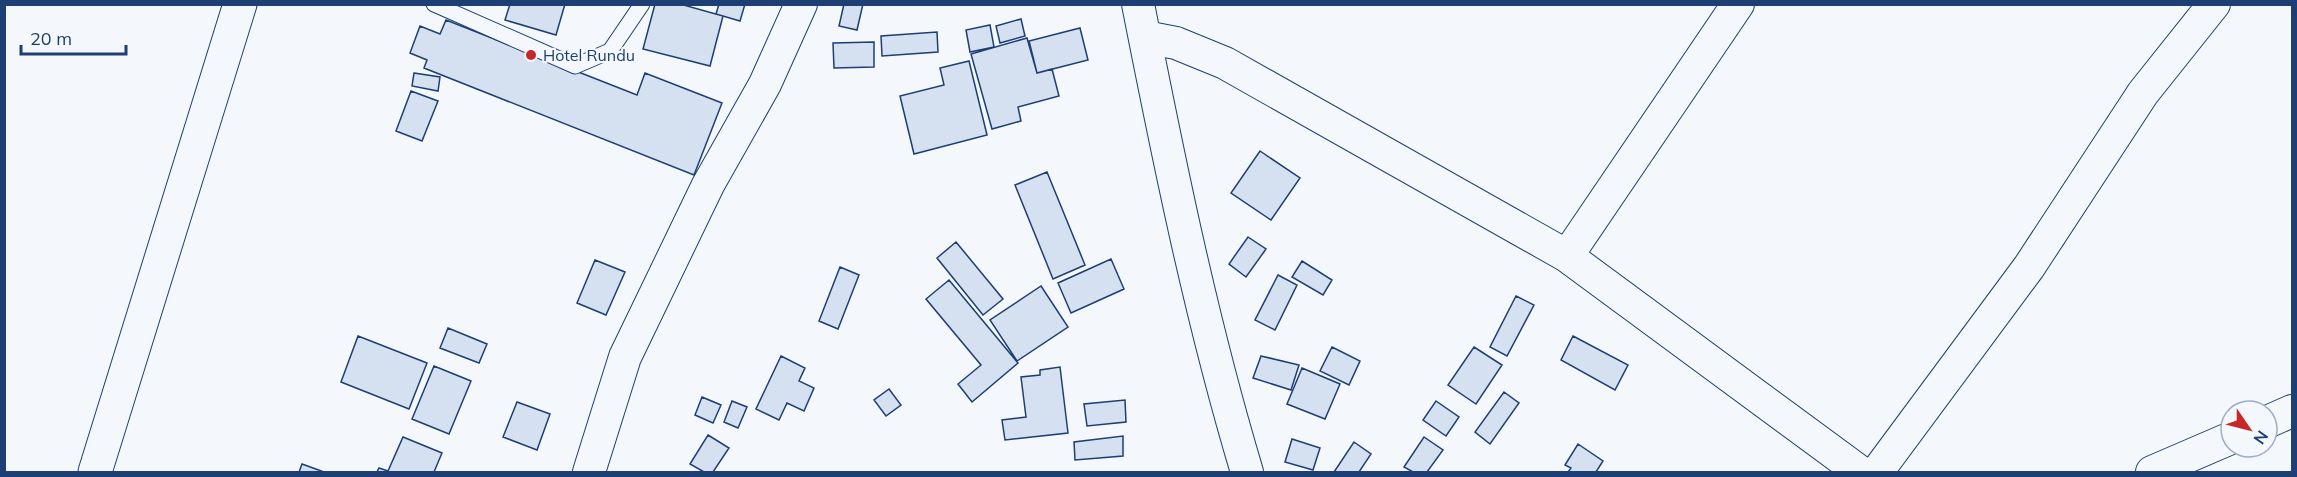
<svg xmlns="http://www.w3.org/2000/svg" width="2297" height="477" viewBox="0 0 2297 477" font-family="Mulish,sans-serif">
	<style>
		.building { fill: #d5e0f0; stroke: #1d3f73; stroke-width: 1.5 }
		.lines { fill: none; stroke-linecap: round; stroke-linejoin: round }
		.service-casing { stroke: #1d3f73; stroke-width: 17 }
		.minor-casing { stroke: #1d3f73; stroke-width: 34 }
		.trunk-casing { stroke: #1d3f73; stroke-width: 35 }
		.service { stroke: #f4f7fb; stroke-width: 15 }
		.minor { stroke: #f4f7fb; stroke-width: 32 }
		.trunk { stroke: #f4f7fb; stroke-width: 33 }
		.poi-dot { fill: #c62828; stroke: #f4f7fb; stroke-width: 2 }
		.labels { text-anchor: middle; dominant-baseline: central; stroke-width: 4.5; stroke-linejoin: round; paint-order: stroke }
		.poi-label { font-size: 16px; fill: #1d3f73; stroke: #f4f7fb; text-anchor: start }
	</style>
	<rect width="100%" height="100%" fill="#f4f7fb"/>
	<path class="building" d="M510 4H565L556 35 505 20Z
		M655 4H680L723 16 710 66 643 49Z
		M719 4H745L740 21 716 14Z
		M844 4H863L857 30 839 26Z
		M1021 19 1025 36 1000 43 996 26Z
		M446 20 637 95 645 73 722 103 694 175 424 68 427 60 410 53 420 26 440 34Z
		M990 25 994 47 970 52 966 30Z
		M1080 28 1088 60 1037 73 1029 41Z
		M937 32 938 52 882 56 881 36Z
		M1027 38 1037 73 1052 69 1059 96 1018 107 1021 121 992 129 971 54Z
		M874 42V67L834 68 833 43Z
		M969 61 987 135 914 154 900 96 944 85 940 68Z
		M414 73 440 77 438 91 412 86Z
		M411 91 438 101 422 141 396 131Z
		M1260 151 1300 178 1271 220 1231 193Z
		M1047 172 1085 265 1053 279 1015 185Z
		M1248 237 1266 249 1246 277 1229 264Z
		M956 242 1003 299 983 315 937 258Z
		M1111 259 1124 289 1071 313 1058 283Z
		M595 260 625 272 606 315 577 303Z
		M1302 261 1332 280 1323 295 1292 277Z
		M840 267 859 275 838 329 819 321Z
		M1278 275 1297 285 1275 330 1255 320Z
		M949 280 1018 363 972 402 958 384 981 365 926 299Z
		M1041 286 1068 327 1017 361 990 320Z
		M1516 296 1534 305 1507 356 1490 347Z
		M448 328 487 344 479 363 440 348Z
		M358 336 427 363 409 409 341 382Z
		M1573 336 1628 365 1615 390 1561 360Z
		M1332 347 1360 361 1349 385 1320 371Z
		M1474 347 1502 365 1476 404 1448 385Z
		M781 356 805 368 799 381 814 388 804 411 787 403 779 420 756 409Z
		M1261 356 1299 365 1291 390 1253 378Z
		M434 366 471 381 449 434 412 419Z
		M1060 367 1068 433 1005 440 1002 420 1026 417 1021 377 1040 375V370Z
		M1302 368 1340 384 1325 419 1287 404Z
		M889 389 901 405 886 416 874 400Z
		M1504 392 1519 403 1490 444 1475 432Z
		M702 397 721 405 713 423 695 415Z
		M1125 400 1126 422 1087 426 1084 404Z
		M732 401 747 407 738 428 724 422Z
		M1436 401 1459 417 1446 436 1423 420Z
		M517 402 550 414 537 450 503 437Z
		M708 435 729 448 713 472H704L690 464Z
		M1123 436V456L1075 460 1074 442Z
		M403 437 442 453 434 472H377L379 468 388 471Z
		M1424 437 1443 450 1427 472H1413L1404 467Z
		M1292 439 1320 448 1313 470 1285 462Z
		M1354 442 1371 454 1359 472H1334Z
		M1578 444 1603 461 1596 472H1568L1571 468 1565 465Z
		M302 464 324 472H299Z"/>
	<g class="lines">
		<defs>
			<path id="service" d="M434 4 575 66 610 51 642 4"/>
			<path id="minor" d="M1138 4C1169 161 1201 319 1247 472
				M1145 37 1176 43 1225 63 1567 256 1860 472
				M1567 256 1738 4
				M2267 422 2292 411
				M589 472 625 357 708 185 765 84 801 4
				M1877 472 2029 267 2143 93 2214 4
				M2152 472 2231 438"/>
			<path id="trunk" d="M95 472 240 4"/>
		</defs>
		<use href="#service" class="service-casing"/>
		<use href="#minor" class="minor-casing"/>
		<use href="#trunk" class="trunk-casing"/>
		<use href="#service" class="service"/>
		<use href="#minor" class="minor"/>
		<use href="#trunk" class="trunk"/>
	</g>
	<circle class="poi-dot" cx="531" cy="55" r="6"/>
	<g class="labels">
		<g class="poi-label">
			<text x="543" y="55">Hotel Rundu</text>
		</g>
	</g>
	<rect width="2297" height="477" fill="none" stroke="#1d3f73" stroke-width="12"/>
	<g transform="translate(2249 429) rotate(125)"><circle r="28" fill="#f4f7fb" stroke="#9eadc5" stroke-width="1.5"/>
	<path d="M0-4.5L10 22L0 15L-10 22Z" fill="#c62828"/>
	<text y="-9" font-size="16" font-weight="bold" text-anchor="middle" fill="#1d3f73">N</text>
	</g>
	<path d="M21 45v9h105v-9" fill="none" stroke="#1d3f73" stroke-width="3"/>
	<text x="30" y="45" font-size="18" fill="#1d3f73" stroke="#f4f7fb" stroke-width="4.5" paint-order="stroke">20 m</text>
</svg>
